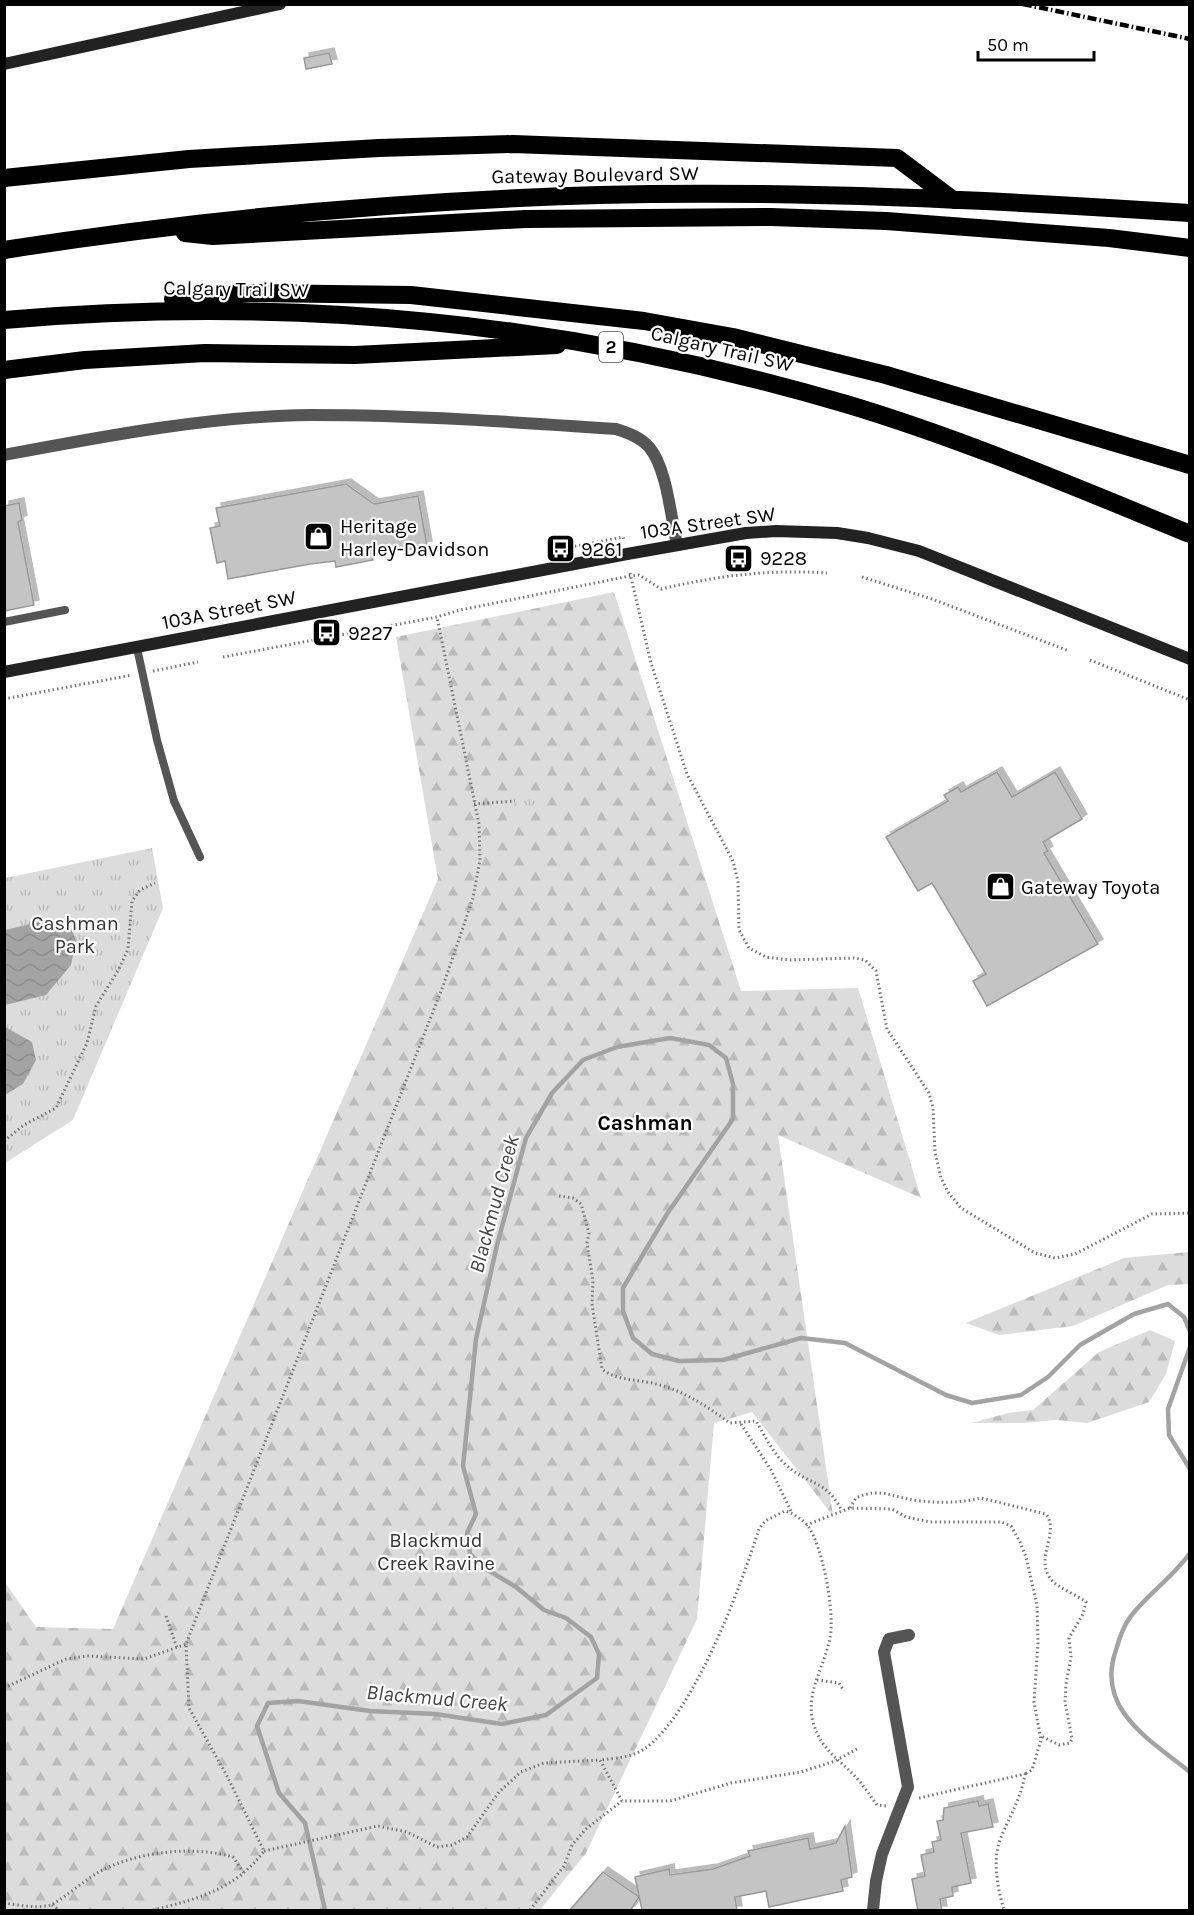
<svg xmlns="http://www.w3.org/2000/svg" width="1194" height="1915" viewBox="0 0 1194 1915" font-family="Karla,sans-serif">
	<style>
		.forest { fill: url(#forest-firs) }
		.park { fill: url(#park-tufts) }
		.water { fill: url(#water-waves) }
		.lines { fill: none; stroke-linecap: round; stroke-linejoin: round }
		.stream { stroke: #a3a3a3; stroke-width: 4.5 }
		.building { fill: #c4c4c4; stroke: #999; stroke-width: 1.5; filter: url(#shadow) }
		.path { stroke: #777; stroke-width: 3; stroke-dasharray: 1.5 3; stroke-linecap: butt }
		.lane { stroke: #555; stroke-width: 8 }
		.street { stroke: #555; stroke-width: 12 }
		.secondary { stroke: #222; stroke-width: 12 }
		.highway { stroke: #000; stroke-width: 18 }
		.rail { stroke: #000; stroke-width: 4.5; stroke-dasharray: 9 3 1.5 3; stroke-linecap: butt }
		.labels { text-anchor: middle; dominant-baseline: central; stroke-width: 4.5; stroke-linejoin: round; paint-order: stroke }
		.shield { fill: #fff; stroke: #4c4c4c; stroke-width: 1.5 }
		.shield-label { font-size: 18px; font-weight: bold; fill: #000 }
		.street-label { font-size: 20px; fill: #000; stroke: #fff }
		.poi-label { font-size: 20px; fill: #000; stroke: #fff; text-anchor: start }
		.park-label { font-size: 20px; fill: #333; stroke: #fff }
		.neighbourhood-label { font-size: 21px; font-weight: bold; fill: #000; stroke: #fff }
		.water-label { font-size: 21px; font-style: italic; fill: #444; stroke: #fff }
	</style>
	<defs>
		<pattern id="forest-firs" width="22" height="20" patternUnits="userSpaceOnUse" patternTransform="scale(1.5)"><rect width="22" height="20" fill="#dcdcdc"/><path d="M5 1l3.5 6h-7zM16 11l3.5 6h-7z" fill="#bbb"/></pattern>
		<pattern id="park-tufts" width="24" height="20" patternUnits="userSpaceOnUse" patternTransform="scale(1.5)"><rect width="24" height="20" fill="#dcdcdc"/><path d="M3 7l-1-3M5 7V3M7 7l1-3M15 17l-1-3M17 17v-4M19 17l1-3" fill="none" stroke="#bbb"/></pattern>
		<pattern id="water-waves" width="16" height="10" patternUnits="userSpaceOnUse" patternTransform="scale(1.5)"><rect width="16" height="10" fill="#a3a3a3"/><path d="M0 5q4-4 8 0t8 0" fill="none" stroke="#8b8b8b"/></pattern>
		<filter id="shadow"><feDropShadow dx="5" dy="-5" stdDeviation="0" flood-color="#0004"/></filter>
	</defs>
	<rect width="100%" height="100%" fill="#fff"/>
	<path class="forest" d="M614 592 741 991 858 988 921 1198 778 1135 833 1516 752 1412 714 1423 697 1619 586 1853 540 1910H5L4 1581 36 1627 113 1629 438 879 396 637Z
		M1189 1252V1284L1168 1285 1073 1326 999 1335 966 1323 1124 1258Z
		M1150 1330 1175 1341 1166 1374 1149 1402 1087 1423 1056 1420 1023 1423H972L1008 1413 1033 1410 1099 1352Z"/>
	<path class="park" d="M515 800a11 11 0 1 1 22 0a11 11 0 1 1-22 0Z
		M152 848 163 908 73 1120 5 1163V878Z"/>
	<path class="water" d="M52 919 71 927 76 941 71 965 46 995 5 1005V930Z
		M5 1027 32 1042 36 1060 23 1084 5 1095Z"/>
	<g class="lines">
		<path class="stream" d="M1190 1347 1168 1409 1169 1435 1190 1469
			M1190 1553C1173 1577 1149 1593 1131 1616 1124 1625 1119 1639 1116 1650 1095 1709 1149 1739 1190 1772
			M325 1910 305 1823 279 1793 257 1726 268 1703 298 1701 370 1711 435 1714 502 1724 546 1715 597 1678 599 1654 591 1637 566 1618 544 1610 516 1587 486 1569 470 1554 467 1533 476 1514 463 1466 476 1339 497 1245 526 1138 552 1093 583 1060 617 1047 670 1038 709 1045 726 1058 733 1084V1119L667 1214 623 1288V1311L633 1338 652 1354 679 1361 723 1360 801 1338 845 1343 946 1395 972 1403 1021 1395 1048 1377 1080 1345 1134 1314 1168 1304 1184 1317 1190 1331"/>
	</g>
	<path class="building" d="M329 53 332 64 306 69 304 58Z
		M346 484 374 504 418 496 427 546 372 556 373 560 336 567 335 561 310 564 228 579 225 561 217 563 210 528 220 526 216 508Z
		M19 503 22 520 18 522 34 605 4 611V506Z
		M997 772 1012 797 1055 772 1082 819 1043 842 1048 851 1044 853 1098 944 987 1006 973 981 986 974 932 883 918 891 886 837 948 801 944 795 958 787 961 792Z
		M978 1801 979 1806 988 1804 993 1827 961 1833 971 1883 952 1887 953 1896 940 1899 942 1911H918L912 1879 925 1876 921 1855 934 1852 932 1842 941 1840 937 1821 943 1820 944 1808Z
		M845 1826 852 1877 841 1880 843 1891 769 1907 766 1891 735 1897 737 1911 642 1910 635 1877 669 1869 670 1875 713 1869 750 1856 748 1851 808 1838 810 1849 836 1843Z
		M603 1872 639 1897 630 1911H569Z"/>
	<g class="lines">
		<path class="path" d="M566 548 623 537 624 540
			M630 573 651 663 687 774 733 861 738 882 739 930 749 948 766 957 789 960 854 958 865 960 876 971 887 1029 929 1093 933 1108 935 1152 941 1178 948 1192 961 1208 1035 1253 1055 1258 1075 1254 1152 1214 1190 1213
			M862 577 932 599 1069 651
			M223 657 437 617 460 610 630 576 639 575 661 589C716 576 770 569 827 573
			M1090 660 1190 700
			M153 671 198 662
			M4 699 132 675
			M474 804 515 801
			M4 1141 24 1125 56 1108 87 1043 96 1006 119 969 128 949 132 901 140 890 155 883
			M559 1196 573 1198 581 1204 589 1233 587 1243 593 1281 592 1304 602 1369C618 1382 641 1379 660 1385 686 1392 709 1408 730 1423L756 1421C765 1436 773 1453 785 1464 808 1486 825 1478 842 1511
			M741 1424 771 1470 791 1511
			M850 1508 856 1498C880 1486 896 1499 921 1501 940 1503 961 1503 981 1498L1046 1514C1060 1532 1035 1557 1050 1578 1057 1588 1076 1594 1086 1602L1083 1614 1069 1638 1071 1657 1066 1684 1065 1702 1072 1739 1070 1743 1059 1745 1041 1736
			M806 1525 850 1508 892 1509 906 1517 930 1522H1001L1011 1526 1020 1542 1026 1557 1037 1605 1038 1643 1034 1702 1041 1740 1032 1770 1025 1774
			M166 1616 177 1648
			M817 1680 839 1683 844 1691
			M4 1688 66 1659 87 1656 144 1659 186 1644
			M857 1749 835 1761 801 1772 731 1783 670 1801H622L600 1760C614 1758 631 1758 644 1749 693 1716 741 1586 759 1529L765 1521 785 1511C793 1513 802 1519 808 1526 823 1547 835 1613 830 1638 825 1665 805 1693 813 1722 821 1752 843 1761 860 1782 866 1789 871 1797 877 1805L887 1806
			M919 1798 1025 1774C1021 1799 1009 1817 1000 1840 992 1861 998 1890 1004 1910
			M264 1851 378 1826 407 1832 437 1847 452 1845 467 1837 499 1792 521 1772 544 1763 600 1760
			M4 1903C18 1905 37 1909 51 1905 57 1903 87 1879 97 1873 133 1852 193 1845 233 1857L244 1873
			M52 1905 59 1910
			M153 1910C197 1899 235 1890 264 1851L227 1776 189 1708 186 1644 443 986 473 898 480 860 479 824 437 617
			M530 1910 564 1866 572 1845 586 1829 622 1801"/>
		<path class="lane" d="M4 622 65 610
			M137 648 157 740 174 801 200 857"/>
		<path class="street" d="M4 455C105 436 209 416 311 415 413 415 515 422 616 429 628 433 640 437 649 447 667 468 671 518 677 545
			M873 1910 876 1881 882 1854 908 1787 884 1652 889 1639 909 1635"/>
		<path class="secondary" d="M4 64 280 4
			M4 672 627 554 746 533 776 531 837 533 868 538 919 551 1190 659"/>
		<path class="highway" d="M4 178 189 159 379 148 513 144 897 158 953 200
			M185 233 213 236 525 219 771 217 886 221 1109 238 1190 248
			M4 250C201 219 400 201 599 195 795 190 993 200 1190 213
			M173 299 248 293 411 295 644 321 733 337 886 375 1190 465
			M4 320C294 295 567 322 846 404 963 439 1077 488 1190 534
			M4 370 85 360 205 353 355 355 557 345"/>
		<path class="rail" d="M1023 4 1190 39"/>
	</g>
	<defs>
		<symbol id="shop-square" viewBox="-11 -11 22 22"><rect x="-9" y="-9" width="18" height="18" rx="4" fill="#000" stroke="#fff"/><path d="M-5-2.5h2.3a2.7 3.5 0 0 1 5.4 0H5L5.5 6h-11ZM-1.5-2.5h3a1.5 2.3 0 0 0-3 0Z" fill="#fff"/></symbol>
		<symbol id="bus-square" viewBox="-11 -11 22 22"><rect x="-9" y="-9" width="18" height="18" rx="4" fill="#000" stroke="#fff"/><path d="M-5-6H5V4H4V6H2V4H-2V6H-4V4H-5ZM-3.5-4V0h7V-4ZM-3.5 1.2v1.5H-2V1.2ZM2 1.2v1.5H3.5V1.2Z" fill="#fff"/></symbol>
	</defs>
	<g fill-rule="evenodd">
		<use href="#shop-square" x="302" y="520" width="33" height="33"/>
		<use href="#bus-square" x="544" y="532" width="33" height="33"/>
		<use href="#bus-square" x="722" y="542" width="33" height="33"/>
		<use href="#bus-square" x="310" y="616" width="33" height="33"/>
		<use href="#shop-square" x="984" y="870" width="33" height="33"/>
	</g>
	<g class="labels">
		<rect class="shield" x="599" y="332" width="24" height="30" rx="4.5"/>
		<g class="shield-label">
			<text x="611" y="347">2</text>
		</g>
		<g class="street-label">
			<text transform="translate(595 175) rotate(-1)">Gateway Boulevard SW</text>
			<text transform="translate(236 289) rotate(1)">Calgary Trail SW</text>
			<text transform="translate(722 349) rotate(13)">Calgary Trail SW</text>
			<text transform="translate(708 523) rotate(-8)">103A Street SW</text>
			<text transform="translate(229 610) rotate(-11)">103A Street SW</text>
		</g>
		<g class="poi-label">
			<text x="340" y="526">Heritage<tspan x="340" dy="23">Harley-Davidson</tspan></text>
			<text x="581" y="549">9261</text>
			<text x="760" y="558">9228</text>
			<text x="348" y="633">9227</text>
			<text x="1021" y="887">Gateway Toyota</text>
		</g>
		<g class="park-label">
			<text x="75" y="923">Cashman<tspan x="75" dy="23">Park</tspan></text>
			<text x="436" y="1540">Blackmud<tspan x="436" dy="23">Creek Ravine</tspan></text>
		</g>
		<g class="neighbourhood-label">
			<text x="645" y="1123">Cashman</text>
		</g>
		<g class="water-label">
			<text transform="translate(494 1204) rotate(-75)">Blackmud Creek</text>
			<text transform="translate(437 1698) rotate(5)">Blackmud Creek</text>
		</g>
	</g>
	<rect width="1194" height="1915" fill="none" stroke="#000000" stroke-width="12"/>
	<path d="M978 51v9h116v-9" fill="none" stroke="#000000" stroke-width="3"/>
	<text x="987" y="51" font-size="18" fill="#000000" stroke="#ffffff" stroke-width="4.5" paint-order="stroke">50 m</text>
</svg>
